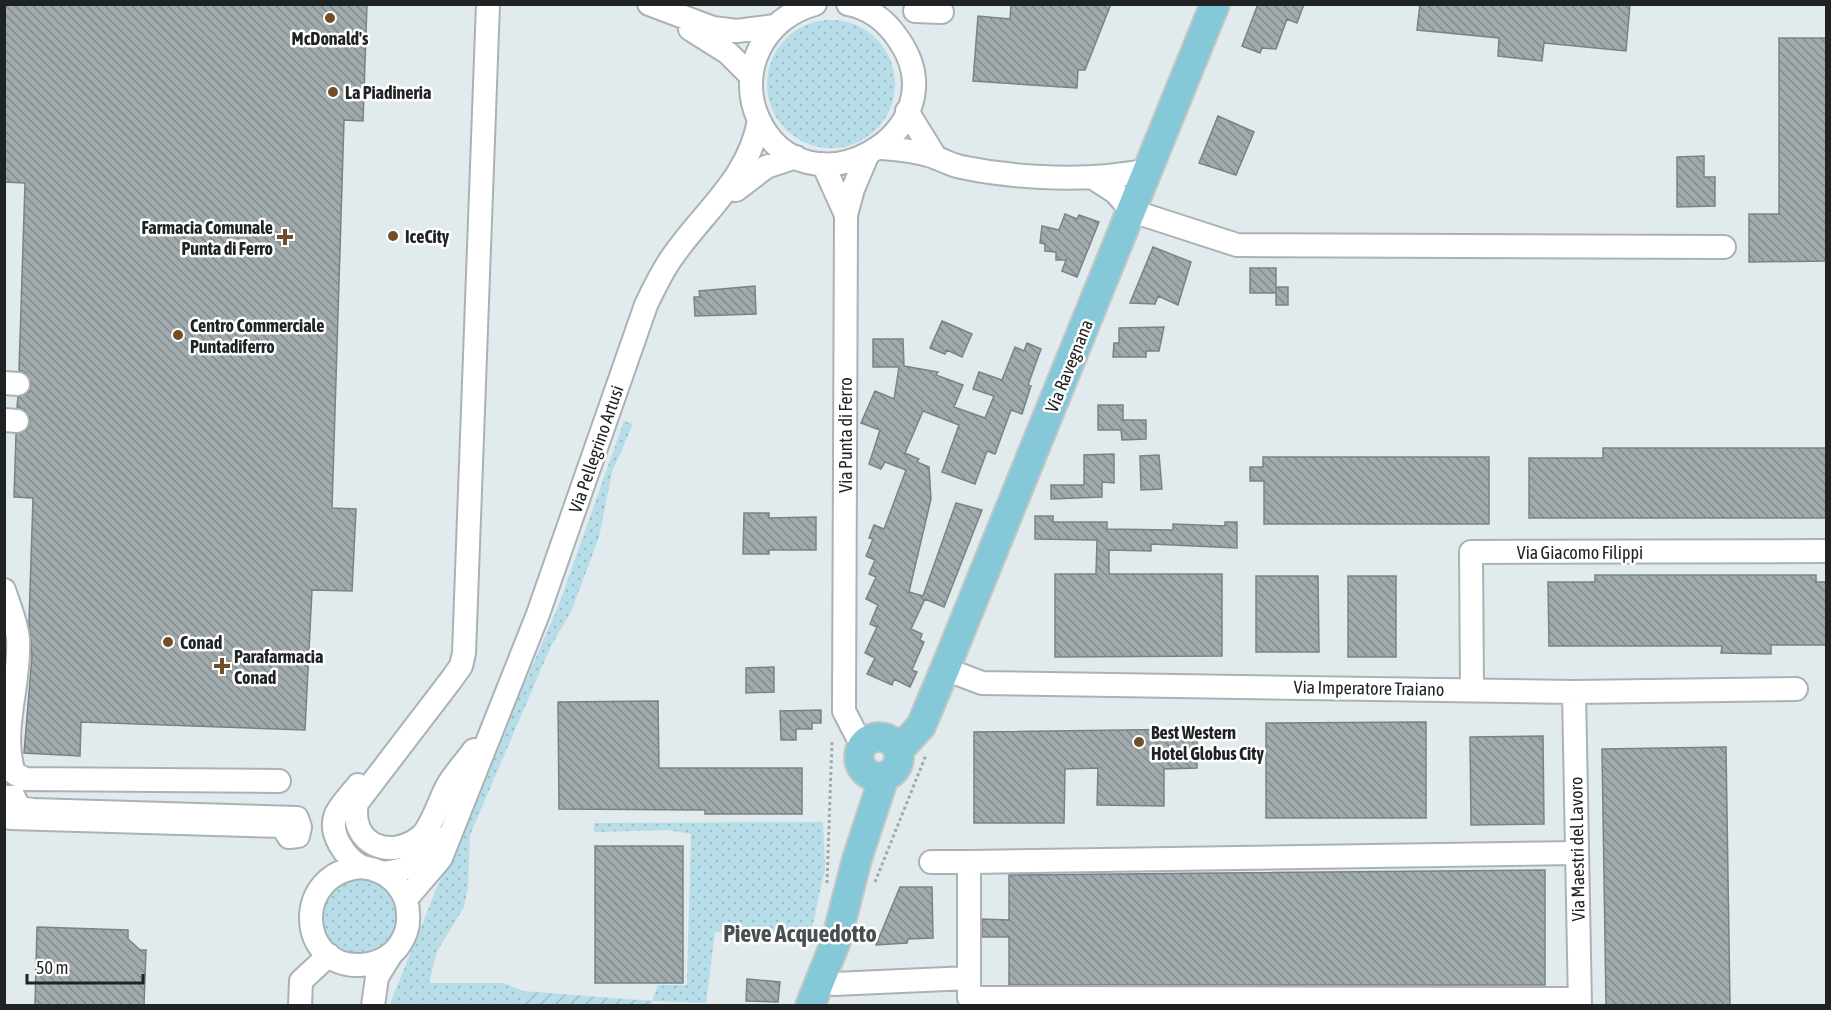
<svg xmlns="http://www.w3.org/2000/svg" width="1831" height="1010" viewBox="0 0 1831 1010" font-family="'Asap Condensed',sans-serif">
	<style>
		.grass { fill: url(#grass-dots) }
		.garden { fill: url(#garden-furrows) }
		.building { fill: url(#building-back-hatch); stroke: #7a8285; stroke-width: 1.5 }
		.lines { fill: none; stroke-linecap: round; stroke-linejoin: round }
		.minor-casing { stroke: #aab2b5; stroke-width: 26 }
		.major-casing { stroke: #c5c6c6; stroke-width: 32 }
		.path { stroke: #a2a9ab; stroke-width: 3; stroke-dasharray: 3 3; stroke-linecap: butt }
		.minor { stroke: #fff; stroke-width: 22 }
		.major { stroke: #85c8d8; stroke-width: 28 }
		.poi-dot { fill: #714e27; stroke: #fff; stroke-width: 2 }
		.labels { text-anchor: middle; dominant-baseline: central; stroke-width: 5; stroke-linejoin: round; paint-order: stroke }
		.poi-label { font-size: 18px; font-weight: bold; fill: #202324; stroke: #fff; text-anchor: start }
		.street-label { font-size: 18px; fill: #202324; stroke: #fff }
		.district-label { font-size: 24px; font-weight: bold; fill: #484f51; stroke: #fff }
	</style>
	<defs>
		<pattern id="grass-dots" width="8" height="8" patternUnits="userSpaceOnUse" patternTransform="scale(1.5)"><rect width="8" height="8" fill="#b7dde8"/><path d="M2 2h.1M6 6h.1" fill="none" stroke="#9dbdc7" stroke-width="1.8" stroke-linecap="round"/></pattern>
		<pattern id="garden-furrows" width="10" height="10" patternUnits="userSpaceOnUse" patternTransform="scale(1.5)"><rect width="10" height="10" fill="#b7dde8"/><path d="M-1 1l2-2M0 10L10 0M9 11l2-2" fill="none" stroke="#9dbdc7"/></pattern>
		<pattern id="building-back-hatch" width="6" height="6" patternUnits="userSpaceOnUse" patternTransform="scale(1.5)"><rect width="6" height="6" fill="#a1aaad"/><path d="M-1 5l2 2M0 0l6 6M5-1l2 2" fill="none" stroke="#838a8d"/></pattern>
	</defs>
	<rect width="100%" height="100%" fill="#e1eaec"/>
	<path class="grass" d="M767 84a64 64 0 1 1 128 0a64 64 0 1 1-128 0Z
		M624 421 633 424 612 472 599 537 571 612 551 646 470 835 468 887 464 907 437 951 429 983H503L523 991 522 1005 389 1006 460 831 558 607Z
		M823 822 825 869 810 937 715 932 706 1003 652 1001 658 985H687L691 834 668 830 594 832V823Z
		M322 916a38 38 0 1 1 76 0a38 38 0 1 1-76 0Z"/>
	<path class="garden" d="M523 991 652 1001 651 1006 522 1005Z"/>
	<path class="building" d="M4 4H367L363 121 344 120 332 508 356 509 352 591 312 590 305 730 81 722 80 756 24 753 32 656 29 622 33 498 14 497 16 434 28 429 30 421 25 410 17 407 18 397 29 392 31 384 26 373 19 370 25 183 4 182Z
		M1011 4H1111L1085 70H1078L1077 88 973 81 978 16 1010 19Z
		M1258 4H1304L1297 23 1287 19 1276 49 1262 48 1260 53 1242 46Z
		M1420 4H1630L1626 51 1544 43 1542 61 1498 56 1499 38 1417 30Z
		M1779 38H1827V261L1749 262V214H1779Z
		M1218 116 1254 132 1236 175 1199 163Z
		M1704 156V177H1715V206L1677 207V157Z
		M1065 214 1077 219 1079 215 1099 222 1077 277 1062 271 1066 260H1056V252L1045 251V244L1040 243 1042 226 1059 230Z
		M1153 247 1191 262 1178 305 1158 296 1155 304 1130 303Z
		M1250 268H1276V293H1250Z
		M755 286 756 314 695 316 694 297H700L699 291Z
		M1276 287H1288V305H1276Z
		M942 321 972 334 962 357 947 350 945 354 930 348Z
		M1164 327 1159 351H1146V357H1113L1114 343H1119V328Z
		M873 339H903L904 366 938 372 936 375 963 385 954 407 985 418 994 396 973 389 979 372 1002 380 1015 347 1024 351 1027 343 1041 349 1028 385 1031 386 1022 414 1011 410 995 454 987 451 975 484 942 472 959 425 923 411 905 453 919 459 917 462 929 467 931 499 909 592 923 596 956 503 982 510 944 607 925 599 911 629 922 634 920 640 924 642 912 670 917 672 910 687 894 679 892 685 867 674 875 658 865 653 877 627 870 624 878 605 866 599 876 577 869 574 875 560 866 556 873 539 869 538 874 525 884 529 906 470 885 462 881 469 869 464 880 430 861 423 875 391 894 399 899 367H873Z
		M1098 405H1123V420H1146V439L1122 440 1121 430H1098Z
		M1603 448H1827V518H1529V458H1603Z
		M1114 454V483L1102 482V497L1051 499V485H1084V455Z
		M1159 455 1162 489 1141 490 1140 456Z
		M1263 457H1489V524H1264V481H1250V467H1263Z
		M744 513H769V518L816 517V550H769V554H743Z
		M1035 516H1053V522H1107V529L1173 530V524L1225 526V522H1237V548L1151 544V551L1109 550V574H1222V656L1055 657V574H1096L1097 540 1035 539Z
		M1595 575H1816V582H1827V645H1771V654L1721 653 1722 646H1549L1548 582H1595Z
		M1256 576H1318L1319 652H1256Z
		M1348 576H1396V657H1348Z
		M774 667V692L746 693V668Z
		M658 701 659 768H802V814H705V810L559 809 558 702Z
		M821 710V723H812V729H796V740H781L780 711Z
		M1426 722V818H1266V723Z
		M1197 729V768L1164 769V806L1097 805 1098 768 1065 769 1064 823H974V732Z
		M1543 736 1544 824 1471 825 1470 737Z
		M1726 747 1730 1005H1606L1602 749Z
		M595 846H683V983H595Z
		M1545 870V985H1009V937H982V919L1009 920V875Z
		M900 887H932L933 938 908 939 907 943 876 945Z
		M37 927 128 930V939L140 950H146L144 1005H35Z
		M747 979 780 982 778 1002 746 1001Z"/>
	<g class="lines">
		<defs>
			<path id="minor" d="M649 4 713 28 737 31 775 26
				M815 4C765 17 737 70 758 118 804 221 963 133 899 40 887 22 870 8 848 4
				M915 11 942 12
				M690 29 728 53 751 76
				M907 111 936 158
				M881 148C899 149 917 151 935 157 944 161 951 165 961 167 1019 179 1091 182 1149 170
				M823 164 846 215 844 711 862 746
				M1095 179 1115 192 1132 211 1237 245 1724 247
				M736 190 766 167 796 157
				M846 215 853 189 867 156
				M4 383 18 384
				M4 420 17 421
				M4 590C9 605 17 624 18 639 21 683 0 730 14 773L25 779 279 781
				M945 669 982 683 1574 692 1796 689
				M1472 690 1471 552 1826 551
				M1574 692 1580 1006
				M474 750C466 761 456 772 449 783 440 797 432 828 420 837 390 861 349 844 357 803L451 680 461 666 464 653 488 4
				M358 785C351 794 341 804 336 814 328 833 345 858 362 867 366 868 371 868 375 870 394 876 408 894 408 914 409 924 406 935 400 944 392 957 376 964 361 965 296 968 292 871 363 867
				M4 802 7 797H14L19 808 33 810 297 818 300 827 298 836 289 837 282 826 10 818 4 809
				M1577 853 969 862V998L1580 999
				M931 862H969
				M383 873C408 870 426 863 437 838
				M406 899 441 858 538 614 646 305C654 288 662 271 673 256 705 210 749 178 759 120
				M820 980 834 984 969 978
				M300 1006 301 981 329 955
				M373 1006 377 977 392 953"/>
			<path id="major" d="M859 757a20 20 0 1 1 40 0a20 20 0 1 1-40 0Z
				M899 750 921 726 945 669 1215 4
				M810 1006 836 941 857 859 884 777"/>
		</defs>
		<use href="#minor" class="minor-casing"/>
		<use href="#major" class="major-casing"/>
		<path class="path" d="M875 882 926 755
			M827 883 832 741"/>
		<use href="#minor" class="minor"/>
		<use href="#major" class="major"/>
	</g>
	<g class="poi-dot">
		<circle cx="330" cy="18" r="6"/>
		<circle cx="333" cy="92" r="6"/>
		<circle cx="393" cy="236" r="6"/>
		<path d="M282 228h6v6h6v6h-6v6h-6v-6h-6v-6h6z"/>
		<circle cx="178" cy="335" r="6"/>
		<circle cx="168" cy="642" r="6"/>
		<path d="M219 657h6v6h6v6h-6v6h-6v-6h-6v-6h6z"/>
		<circle cx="1139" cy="742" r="6"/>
	</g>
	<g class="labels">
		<g class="poi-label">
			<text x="330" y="38" text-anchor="middle">McDonald's</text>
			<text x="345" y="92">La Piadineria</text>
			<text x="273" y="227" text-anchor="end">Farmacia Comunale<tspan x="273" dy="21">Punta di Ferro</tspan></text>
			<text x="405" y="236">IceCity</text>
			<text x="190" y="325">Centro Commerciale<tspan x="190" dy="21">Puntadiferro</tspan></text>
			<text x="180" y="642">Conad</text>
			<text x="234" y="656">Parafarmacia<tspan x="234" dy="21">Conad</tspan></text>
			<text x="1151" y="732">Best Western<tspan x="1151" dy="21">Hotel Globus City</tspan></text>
		</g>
		<g class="street-label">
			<text transform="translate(1069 366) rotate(-68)">Via Ravegnana</text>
			<text transform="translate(845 435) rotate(-90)">Via Punta di Ferro</text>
			<text transform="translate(596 449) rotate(-71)">Via Pellegrino Artusi</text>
			<text x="1580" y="552">Via Giacomo Filippi</text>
			<text transform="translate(1369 688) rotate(1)">Via Imperatore Traiano</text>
			<text transform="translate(1577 849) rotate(-91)">Via Maestri del Lavoro</text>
		</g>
		<g class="district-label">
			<text x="800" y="933">Pieve Acquedotto</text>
		</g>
	</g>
	<rect width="1831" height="1010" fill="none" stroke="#202324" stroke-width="12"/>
	<path d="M27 974v9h116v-9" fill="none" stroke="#202324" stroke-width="3"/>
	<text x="36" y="974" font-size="18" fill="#202324" stroke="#ffffff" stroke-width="4.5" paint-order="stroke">50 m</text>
</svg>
